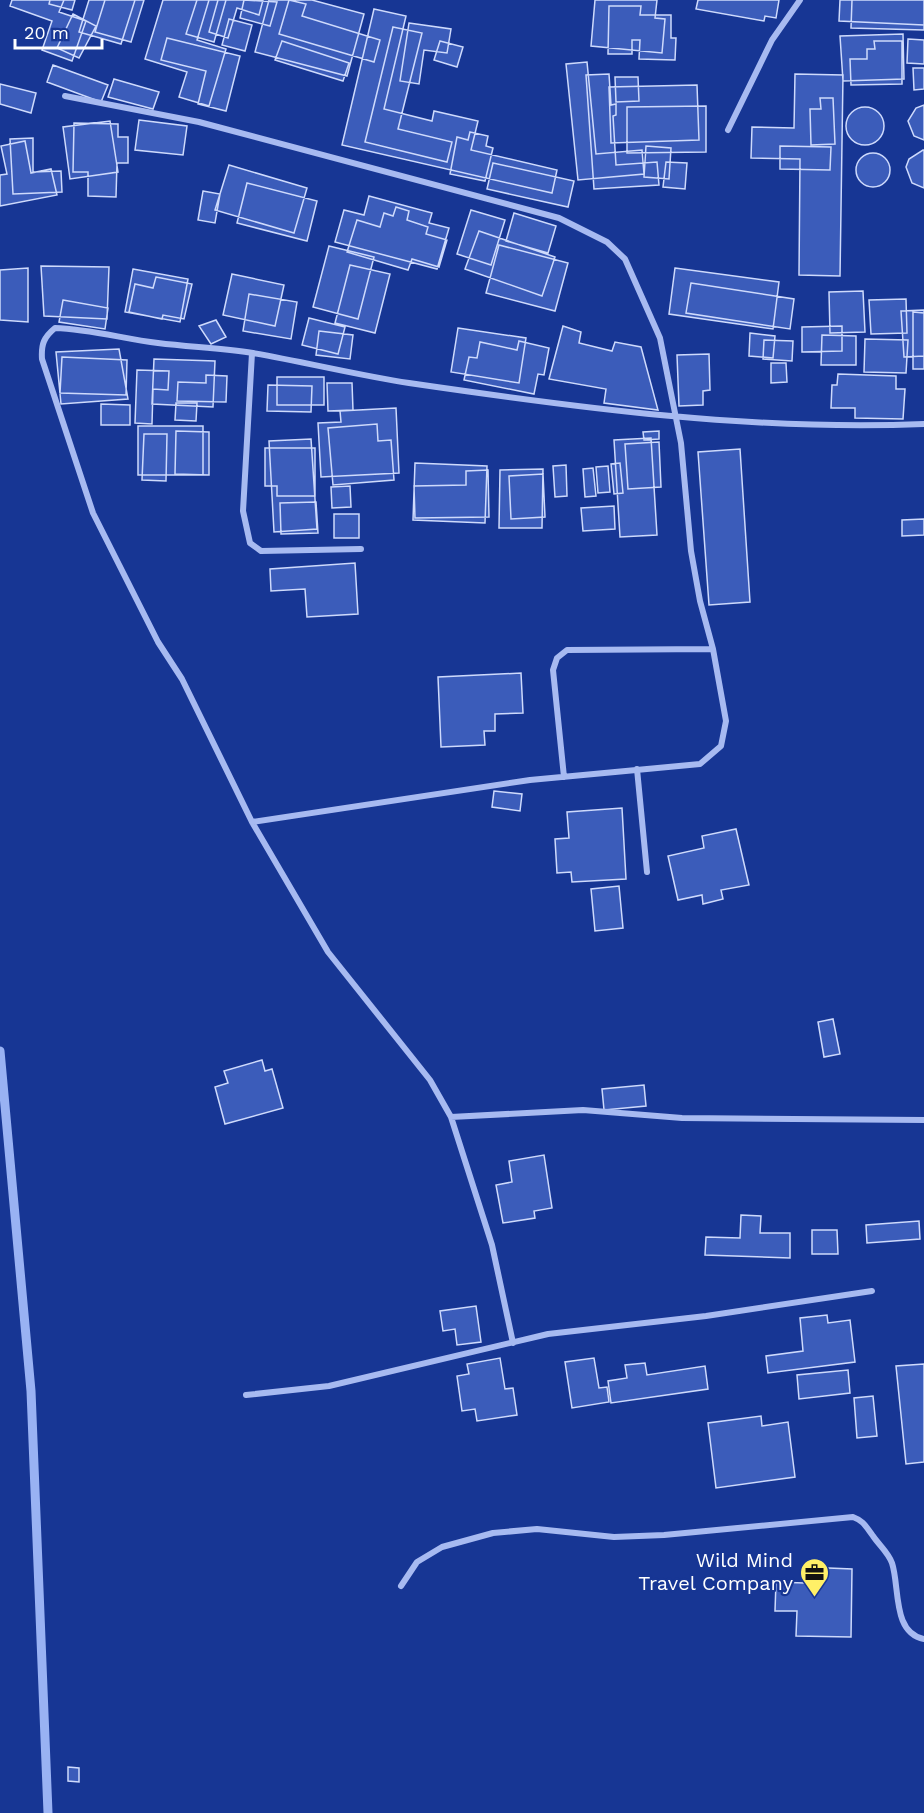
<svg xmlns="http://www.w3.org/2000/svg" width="924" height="1813" viewBox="0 0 924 1813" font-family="'Work Sans',sans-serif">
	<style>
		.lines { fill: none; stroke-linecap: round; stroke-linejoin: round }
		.stream { stroke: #99b2f3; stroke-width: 9 }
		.building { fill: #3b5cba; stroke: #cedafc; stroke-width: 1.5 }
		.street { stroke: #a7baf1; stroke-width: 6 }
		.labels { text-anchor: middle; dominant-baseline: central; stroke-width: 4.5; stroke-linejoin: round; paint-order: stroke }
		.poi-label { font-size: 20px; fill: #fff; stroke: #173694; text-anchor: end }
	</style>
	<rect width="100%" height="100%" fill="#173694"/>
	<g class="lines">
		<path class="stream" d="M0 1051 31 1391 48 1813"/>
	</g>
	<path class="building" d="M12 0H64L59 12 86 21 72 61 42 50 52 21 10 6Z
		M50 0H75L72 10 49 4Z
		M89 0H135L121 44 79 32Z
		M105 0H144L131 42 95 32Z
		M163 0H209L197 40 226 49 209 106 179 97 187 72 145 59Z
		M197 0H226L214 42 186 34Z
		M218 0H263L259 15 237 8 228 38 209 32Z
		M244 0 277 2 270 26 240 18Z
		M269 0H312L364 14 347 76 255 52Z
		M289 0 306 4 302 16 380 40 374 62 279 34Z
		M595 0H657L655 18 665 19 662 53 591 46Z
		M698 0H779L776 18 765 16 764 21 696 9Z
		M840 0H924V25L839 21Z
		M852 0H924V30L851 28Z
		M609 6H641L640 15H671V38H676L675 60 639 59 640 40H632V54H608Z
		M374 9 406 16 384 109 432 121 434 111 478 121 471 150 557 170 552 193 342 145Z
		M73 14 96 26 79 58 57 48Z
		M229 19 252 25 245 51 222 45Z
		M409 23 451 29 447 53 424 50 419 84 400 81Z
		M393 27 422 33 398 129 452 142 447 162 365 142Z
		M903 34 904 79 843 81 840 36Z
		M167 38 240 56 226 111 198 104 206 71 161 60Z
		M908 39 924 40V64L907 63Z
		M282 41 349 63 343 81 275 60Z
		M440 41 463 47 457 67 434 60Z
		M874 41H902V84L851 85 850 59H867V49H875Z
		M587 62 596 154 642 150 644 174 578 180 566 64Z
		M53 65 108 85 101 102 47 82Z
		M913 68H924V89L914 90Z
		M609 74 611 105 616 104V115L613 116 616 165 657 162 659 185 594 189 586 75Z
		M795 74 843 75 840 276 799 275 800 159 751 158 752 127 794 128Z
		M615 77H638L639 101 616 102Z
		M114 79 159 92 153 109 108 97Z
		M0 84 36 93 31 113 0 104Z
		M697 85 699 140 611 143 609 87Z
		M820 98H833L835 144 811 145 810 109H821Z
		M924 105V140L914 136 908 121 916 108Z
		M706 106V152L627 153V107Z
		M846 126a19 19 0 1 1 38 0a19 19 0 1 1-38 0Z
		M139 120 187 126 183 155 135 150Z
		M110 121 118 172 70 179 63 127Z
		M74 123 118 124V137H128V163H117L116 197 88 196V172H73Z
		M470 132 488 136 486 146 493 148 485 181 450 174 457 137 468 140Z
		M33 138V172L61 171 62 192 13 194 10 139Z
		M25 141 31 173 51 169 57 195 0 206V175L7 174 1 146Z
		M646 146 671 148 669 179 644 177Z
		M780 146 831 147 830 170 780 169Z
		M923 150H924V188L912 183 906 167 909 159Z
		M856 170a17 17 0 1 1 34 0a17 17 0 1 1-34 0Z
		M666 162 687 163 685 189 663 187Z
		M493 163 574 181 568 207 487 189Z
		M229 165 307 188 294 233 215 210Z
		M247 183 317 201 307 241 237 223Z
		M203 191 220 194 215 223 198 220Z
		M369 196 432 213 429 223 449 228 437 269 335 242 344 210 364 215Z
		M396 207 409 211 407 220 428 227 426 234 447 240 439 267 412 259 408 270 347 252 357 220 380 227 384 213 393 216Z
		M471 210 505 220 491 265 457 254Z
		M514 213 556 226 548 253 506 241Z
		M479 231 555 257 542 296 465 269Z
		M499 245 568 263 555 311 486 293Z
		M329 246 374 257 358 319 313 307Z
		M350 265 390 274 375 333 335 323Z
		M41 266 109 267 107 319 44 316Z
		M28 268V322L0 320V270Z
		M675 268 779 282 773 329 669 314Z
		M133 269 188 279 180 322 125 312Z
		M232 274 284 285 275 326 223 315Z
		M156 277 192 284 184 319 163 315 162 319 129 312 135 284 153 288Z
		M691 283 794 299 790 329 686 313Z
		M863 291 865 332 830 333 829 292Z
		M249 294 297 302 291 339 243 331Z
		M906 299 907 333 871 334 869 300Z
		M63 300 108 308 105 329 59 322Z
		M924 310V356L904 357 901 311Z
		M913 312 924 313V369H913Z
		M309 318 345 327 338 354 302 345Z
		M216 320 226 337 211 344 199 326Z
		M563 326 581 332 579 343 612 351 615 342 641 347 658 410 604 403 606 389 549 379Z
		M842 326V351L802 352V327Z
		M458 328 526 338 519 383 451 372Z
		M319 331 353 335 350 359 316 355Z
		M750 333 775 336 773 358 749 356Z
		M822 335 856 336V365H821Z
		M865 339 908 340 906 373 864 372Z
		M764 340 793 341 792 361 763 359Z
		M519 341 549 348 544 375 538 374 534 394 464 380 469 357 477 358 480 342 517 350Z
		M119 349 128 399 61 404 56 352Z
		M709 354 710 390 703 391V405L679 406 677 355Z
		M62 357 127 360 126 395 60 393Z
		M154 359 215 361 213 407 152 404Z
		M771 363H786L787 382 771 383Z
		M137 370 169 371 168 390 153 389 152 424 135 423Z
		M838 374 896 376V389H905L903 419 855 418V408H831L832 385H837Z
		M206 375 227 376 226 402 177 401 178 382 206 383Z
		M277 377H324V405H277Z
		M327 383H352L353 410 328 411Z
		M268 385 312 386 311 412 267 411Z
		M176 403H197L196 421 175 420Z
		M101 404 130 405V425H101Z
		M396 408 399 473 321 477 318 423 341 422 340 411Z
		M377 424 378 441 391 440 394 480 333 485 328 428Z
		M138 426H203V475H138Z
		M176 431 209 432V475L175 474Z
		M659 431V439L644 440 643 432Z
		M144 434H167L166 481 142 480Z
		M651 438 657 535 620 537 614 440Z
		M311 439 317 529 274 532 269 441Z
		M659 442 661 487 628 489 625 444Z
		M265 448H315V496H277V486H265Z
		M740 449 750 602 709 605 698 452Z
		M415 463 487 466 485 523 413 520Z
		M620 463 623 493 614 494 611 464Z
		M566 465 567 496 555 497 553 466Z
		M608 466 610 492 598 493 596 467Z
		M593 468 596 496 585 497 583 469Z
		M543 469 542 528H499L500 470Z
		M488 470 489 517 415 518 414 486 466 485V471Z
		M543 474 545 517 511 519 509 476Z
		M350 486 351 507 332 508 331 487Z
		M316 502 318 533 281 534 280 503Z
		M614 506 615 529 583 531 581 508Z
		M334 514H359V538H334Z
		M924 519V535L902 536V520Z
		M355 563 358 614 307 617 305 589 271 591 270 569Z
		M521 673 523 713 495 714V731H484L485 745 441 747 438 677Z
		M494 791 522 794 520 811 492 807Z
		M622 808 626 879 572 882 571 872 557 873 555 839 569 838 567 812Z
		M736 829 749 885 721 890 723 899 703 904 702 895 678 900 668 856 704 848 702 836Z
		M619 886 623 928 595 931 591 889Z
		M833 1019 840 1054 824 1057 818 1022Z
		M262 1060 265 1071 272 1069 283 1108 225 1124 215 1087 228 1083 224 1071Z
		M644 1085 646 1106 604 1110 602 1089Z
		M544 1155 552 1208 534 1211 535 1218 503 1223 496 1185 512 1182 509 1161Z
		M741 1215 761 1216 760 1233H790V1258L705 1255 706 1237 740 1238Z
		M919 1221 920 1239 867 1243 866 1225Z
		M812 1230H837L838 1254H812Z
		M476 1306 481 1342 457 1345 455 1329 443 1331 440 1311Z
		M827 1315 828 1323 850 1320 855 1362 768 1373 766 1356 803 1351 800 1318Z
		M500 1358 505 1389 513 1388 517 1415 477 1421 475 1409 462 1411 457 1376 469 1374 467 1364Z
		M594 1358 599 1388 607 1387 609 1402 572 1408 565 1362Z
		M645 1363 647 1375 705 1366 708 1389 611 1403 608 1381 627 1378 625 1365Z
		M924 1364V1462L906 1464 896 1366Z
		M848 1370 850 1393 799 1399 797 1375Z
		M873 1396 877 1436 857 1438 854 1398Z
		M761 1416 762 1426 788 1422 795 1477 716 1488 708 1423Z
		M804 1567 852 1569 851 1637 796 1636 797 1611H775L776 1582 804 1583Z
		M68 1767 79 1768V1782L68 1781Z"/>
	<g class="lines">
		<path class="street" d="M65 96 199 122 559 218 607 242 625 259 660 338 681 443 691 551 700 601 713 649 726 721 721 746 700 764 530 780 252 822
			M728 130 772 40 800 0
			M252 353 243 511 250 543 261 551 361 549
			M637 769 647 872
			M564 777 553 670 557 658 567 650 713 649
			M451 1117 583 1110 682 1118 924 1120
			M513 1343 492 1245 451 1117 430 1080 328 952 252 822 182 679 158 642 93 513 42 359C41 344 44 337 55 328 90 329 124 339 158 343 190 347 221 348 253 353 305 362 357 375 409 383 580 408 751 431 924 424
			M246 1395 329 1386 548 1334 706 1316 872 1291
			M401 1586 417 1562 442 1547 493 1533 537 1529 614 1537 664 1535 853 1517C864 1521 866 1527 873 1536 879 1545 888 1552 892 1563 900 1587 892 1633 924 1639"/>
	</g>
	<defs>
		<symbol id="office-pin" viewBox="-11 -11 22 30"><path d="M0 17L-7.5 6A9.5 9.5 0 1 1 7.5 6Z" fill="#fff067" stroke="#173694"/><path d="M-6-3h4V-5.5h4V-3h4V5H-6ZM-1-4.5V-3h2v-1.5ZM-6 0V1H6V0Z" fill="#111"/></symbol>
	</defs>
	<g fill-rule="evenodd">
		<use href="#office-pin" x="798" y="1556" width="33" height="45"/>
	</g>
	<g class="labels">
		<g class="poi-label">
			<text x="793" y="1560">Wild Mind<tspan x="793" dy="23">Travel Company</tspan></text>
		</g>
	</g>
	<path d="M15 39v9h87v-9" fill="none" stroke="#ffffff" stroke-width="3"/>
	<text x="24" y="39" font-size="18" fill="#ffffff" stroke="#173694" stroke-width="4.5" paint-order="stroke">20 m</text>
</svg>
